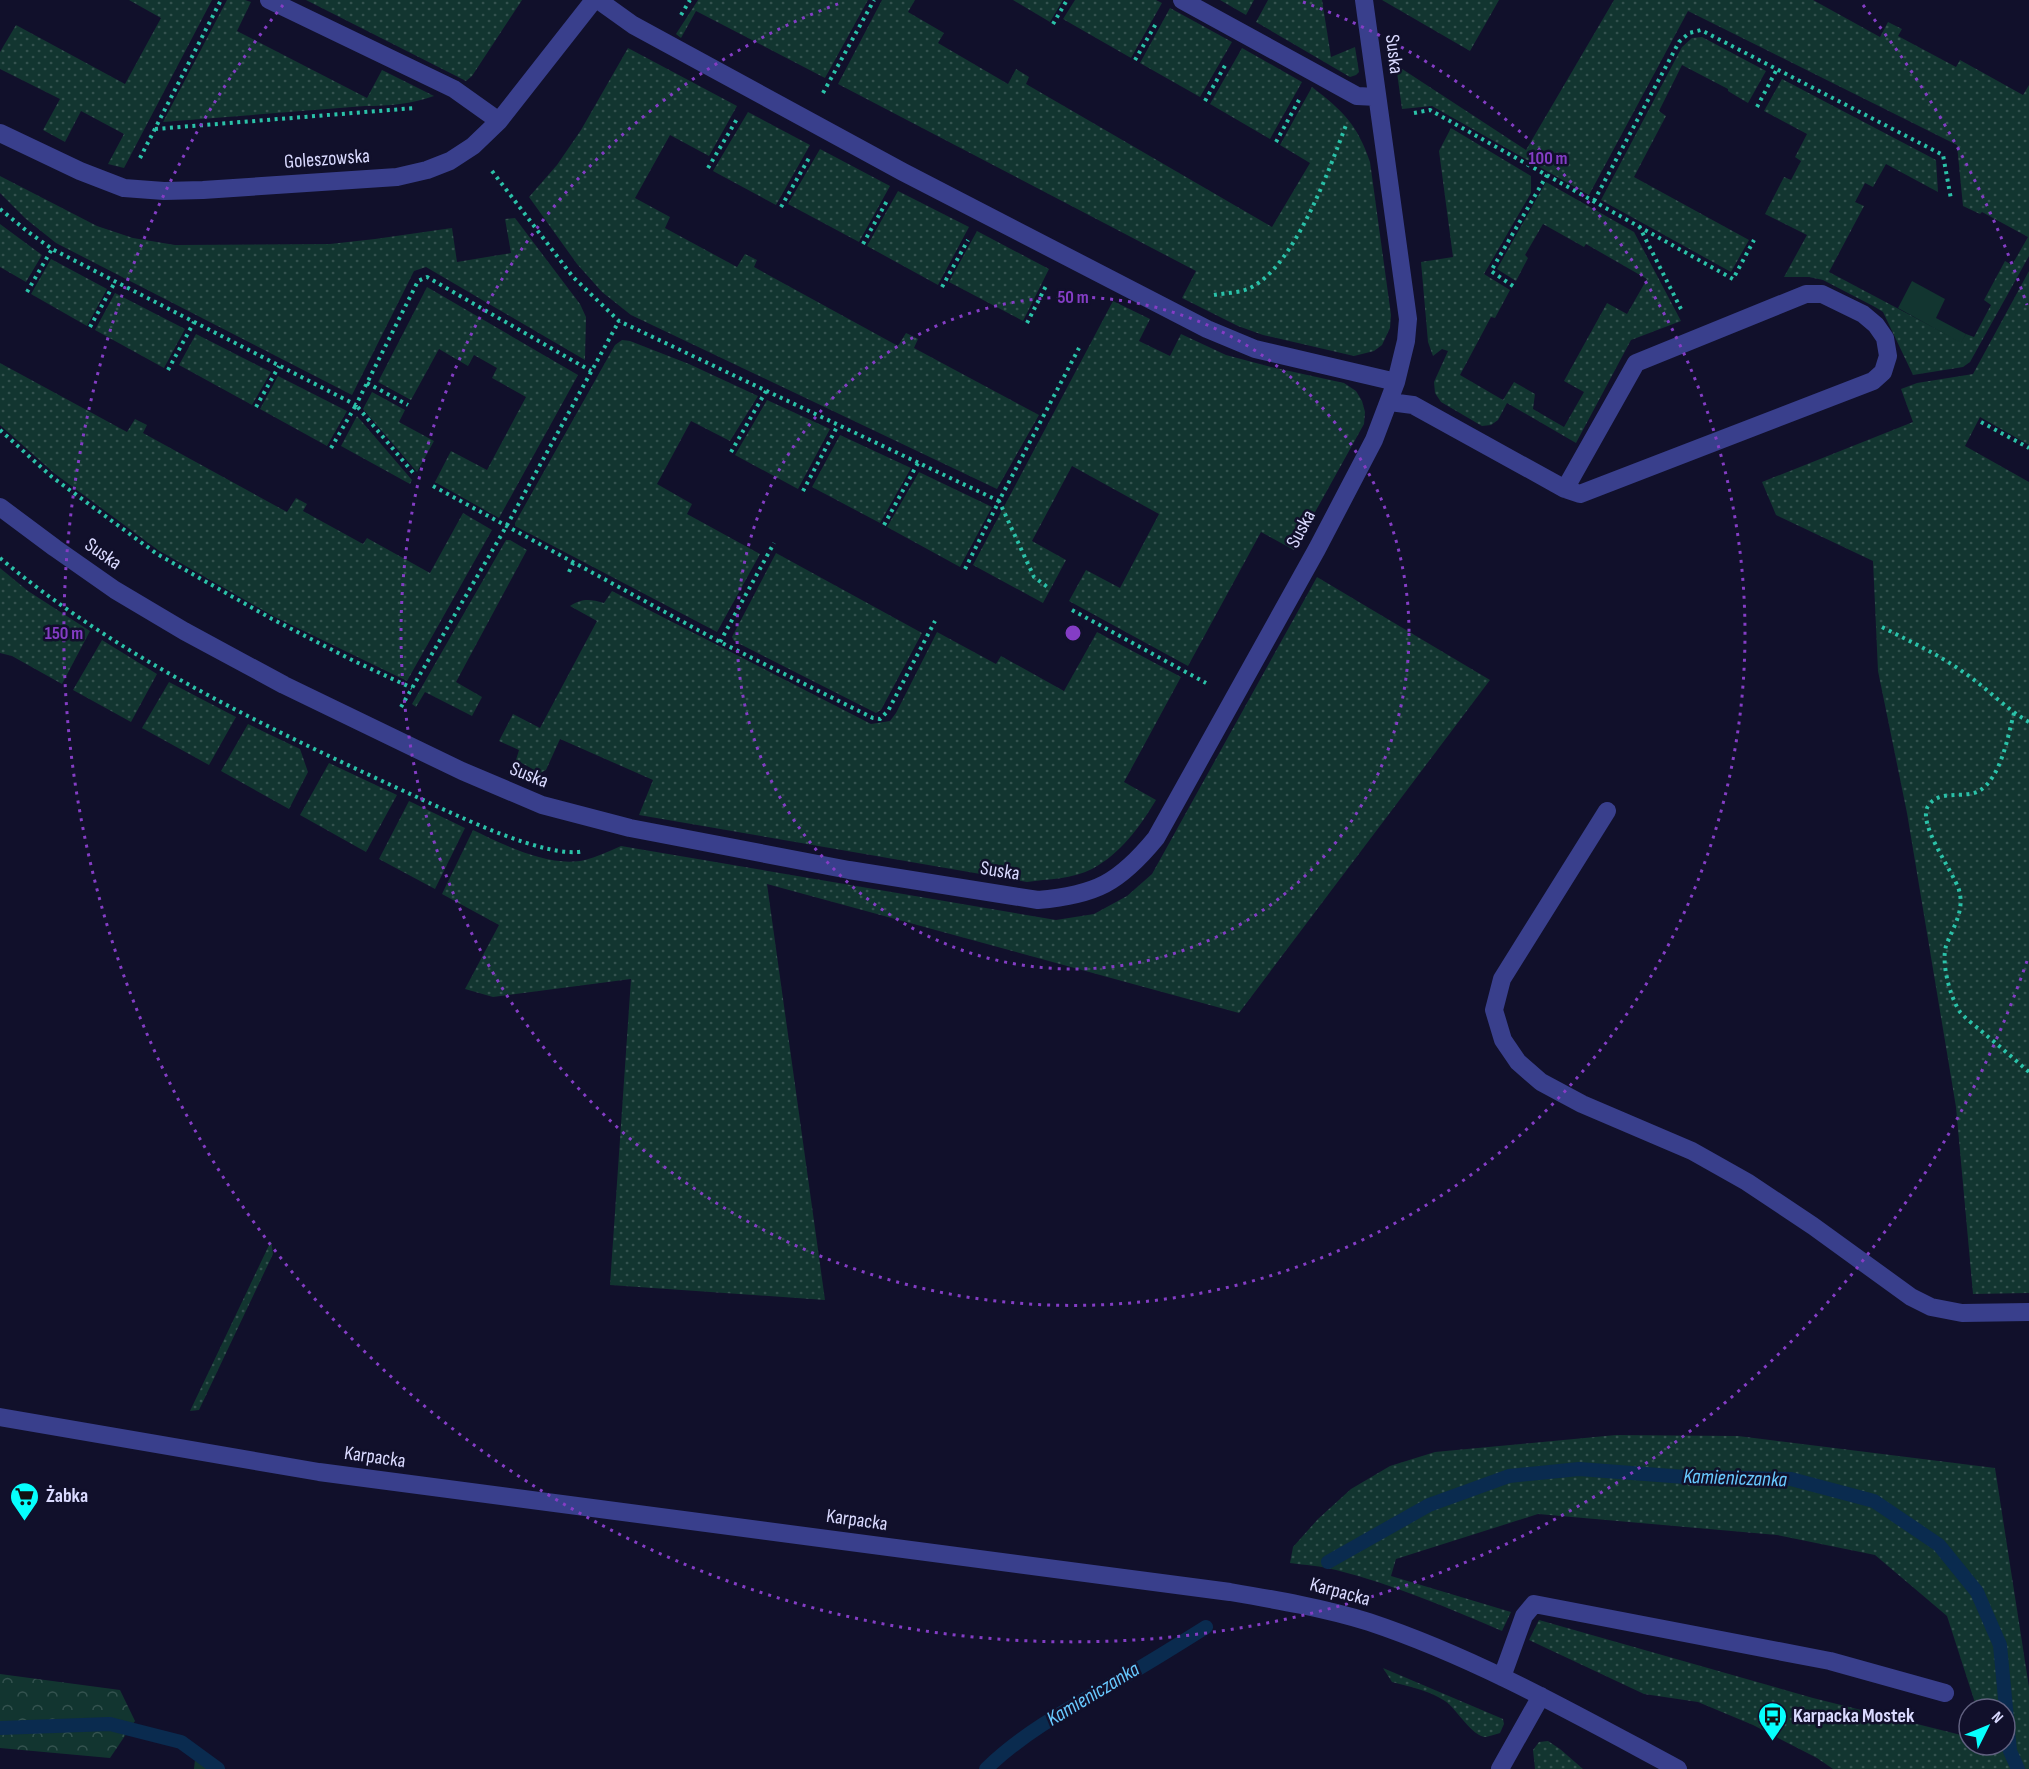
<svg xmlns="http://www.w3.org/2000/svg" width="2029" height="1769" viewBox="0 0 2029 1769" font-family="'Sofia Sans Condensed',sans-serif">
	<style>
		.grass { fill: url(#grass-dots) }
		.forest { fill: url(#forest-crowns) }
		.garden { fill: #123530 }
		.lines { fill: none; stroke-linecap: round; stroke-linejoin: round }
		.stream { stroke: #0a2b4f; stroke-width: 14 }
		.path { stroke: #2bc2a9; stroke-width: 4; stroke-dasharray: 3 4.5; stroke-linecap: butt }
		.minor { stroke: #393f8c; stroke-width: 18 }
		.ring { fill: none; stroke: #843dc5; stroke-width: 3; stroke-dasharray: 3 6 }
		.labels { text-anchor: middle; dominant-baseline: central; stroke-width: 5; stroke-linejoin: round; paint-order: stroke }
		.street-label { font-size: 20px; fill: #dadaff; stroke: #11102b }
		.poi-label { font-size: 20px; font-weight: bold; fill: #dadaff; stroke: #11102b; text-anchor: start }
		.water-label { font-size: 21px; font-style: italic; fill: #68c9ff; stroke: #11102b }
		.centre { fill: #843dc5; stroke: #11102b; stroke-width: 3 }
		.ring-label { font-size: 18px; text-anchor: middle; font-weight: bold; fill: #843dc5; stroke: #11102b; stroke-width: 5; stroke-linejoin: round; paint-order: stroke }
	</style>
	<defs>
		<pattern id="grass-dots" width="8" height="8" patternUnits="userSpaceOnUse" patternTransform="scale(1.5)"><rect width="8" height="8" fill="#123530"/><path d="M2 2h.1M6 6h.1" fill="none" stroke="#34524f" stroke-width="1.8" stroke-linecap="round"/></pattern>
		<pattern id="forest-crowns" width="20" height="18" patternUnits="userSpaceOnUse" patternTransform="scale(1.5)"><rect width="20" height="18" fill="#123530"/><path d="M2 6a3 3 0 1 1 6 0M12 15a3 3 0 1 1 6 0" fill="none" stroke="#34524f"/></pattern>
	</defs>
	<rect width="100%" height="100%" fill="#11102b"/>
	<path class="grass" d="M129 0H212L124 168 108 164 124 134 81 111 65 142 43 130 60 99 0 69V52L16 25 125 84 161 18Z
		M227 0H245L251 2 237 31 367 98 382 70 434 96C411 104 389 106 365 106L163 122Z
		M306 0H522L472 76 466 81Z
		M698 0H868L825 78 696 11 681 38 676 34Z
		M882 0H915L908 12 944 33 938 43 1008 84 1016 69 1029 77 1026 84 1272 227 1310 163 1280 145 1312 87C1343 111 1357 124 1370 162L1391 315 1390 328 1382 345 1374 351 1354 356 1263 335 1238 326 1182 298 1196 271 838 84Z
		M1013 0H1063L1050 22Z
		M1075 0H1156L1162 3 1131 58 1063 19Z
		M1220 0H1254L1246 15Z
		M1268 0H1322L1331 57 1355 47 1359 72 1356 75 1350 77 1256 22Z
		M1382 0H1499L1470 51Z
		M1614 0H1813L1880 37 1888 22 1902 29 1898 36 1956 67 1960 60 2023 95 2029 85V256L1970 362 1963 367 1913 375 1883 312 1875 307 1823 280 1809 277H1784L1807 235 1765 214 1784 177 1791 180 1801 161 1795 157 1807 134 1764 111 1782 79 1936 160 1938 192 1886 164 1873 187 1865 183 1855 202 1864 206 1829 272 1961 342 1966 334 1974 337 1991 305 1984 300 2005 261 2012 265 2028 237 1982 212 1980 214 1963 206 1957 145 1688 11 1589 195 1432 106 1402 109 1396 65 1526 150Z
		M1170 8 1232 42 1200 97 1140 63Z
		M1702 37 1766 71 1748 103 1728 91V89L1682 65 1659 111 1666 116 1634 177 1749 240 1731 272 1601 200 1682 47 1692 38Z
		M628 48 737 106 709 156 670 135 635 198 670 217 665 228 737 267 745 254 757 260 754 267 898 346 906 333 918 339 914 348 1039 415 997 489 631 315 602 292 577 264 529 197 557 165 581 130Z
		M1242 48 1302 82 1270 139 1210 104Z
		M748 112 810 145 776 205 713 171Z
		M1451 128 1531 176V193L1484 274 1510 290 1495 318 1491 317 1460 375 1503 400 1514 382 1535 394 1533 409 1564 427 1584 392 1564 381 1607 303 1627 314 1647 279 1586 244 1584 247 1543 224 1525 255 1528 258 1516 281 1497 269 1546 182 1634 232 1681 321 1631 340 1576 443 1507 403 1498 420 1491 425 1482 426 1441 402 1435 393 1434 382 1448 351 1442 349 1433 356 1428 342 1421 262 1453 257 1439 151Z
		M820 149 890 186 859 242 788 204Z
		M0 176 97 226 133 238 175 245 330 244 375 239 452 228 457 262 511 253 505 219 515 218 580 304 586 317 585 360 426 267 414 271 352 395 56 243 26 219 0 193Z
		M898 191 969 227 938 285 867 246Z
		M0 224 42 255 26 282 0 267Z
		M977 231 1049 269 1023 321 949 282Z
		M51 259 107 289 87 326 31 294Z
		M2029 271V445L1980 417 1965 446 2029 482V1293L1973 1294 1956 1107 1907 813 1878 671 1873 561 1776 515 1762 482 1913 422 1901 389 1917 383 1973 374Z
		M427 287 578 375 499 518 435 482 451 451 487 470 526 397 492 378 497 368 474 355 468 366 439 349 411 400 378 382Z
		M115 293 185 329 164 368 95 330Z
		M1113 301 1150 319 1139 341 1170 356 1181 334 1226 355 1271 367 1344 383 1356 391 1362 401 1365 412 1364 424 1294 550 1261 532 1188 666 1069 601 1086 570 1120 588 1159 514 1072 466 1032 541 1066 560 1043 603 973 565Z
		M196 334 271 372 252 405 179 365Z
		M622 340 630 341 689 364 758 396 730 441 691 421 657 484 692 504 687 514 760 554 717 632 515 526V523L615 345Z
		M0 363 127 432 135 419 147 425 143 433 287 512 296 498 307 504 303 511 363 544 367 538 430 573 463 513 492 530 407 681 273 616 158 550 54 473 0 425Z
		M278 376 347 411 327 446 260 409Z
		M372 392 405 410 399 422 434 441 417 472 363 409Z
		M767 400 830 429 798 489 735 455Z
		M357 416 412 480 410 484 341 446Z
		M840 435 911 468 880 523 812 487Z
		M919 472 992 507 960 567 887 527Z
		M506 540H510L527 550 456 682 482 697 472 716 425 692 416 707 412 704Z
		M776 553 922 633 881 710 876 713 734 641 732 637Z
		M0 568 28 591 90 631 62 684 12 656 0 653Z
		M1317 577 1490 680 1239 1013 767 884 825 1300 610 1285 631 979 493 997 465 989 499 925 442 894 473 830C504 845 550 868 585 860 597 857 609 851 621 846L1056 920 1094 914 1127 896 1152 874Z
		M612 591 871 724 890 721 896 713 937 632 996 664 1001 656 1064 691 1097 632 1181 677 1124 782 1156 800C1140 827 1120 854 1092 869 1073 879 1048 879 1027 882L639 815 653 780 560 739 546 770 540 773 516 760 519 750 499 741 513 714 540 728 597 621 570 606C582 598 590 599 604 603Z
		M102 640 157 674 131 722 73 690Z
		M169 682 236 717 209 765 142 728Z
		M248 724 300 749 308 772 289 809 221 771Z
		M329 763 397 795 366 852 300 815Z
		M409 801 465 828 435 889 379 859Z
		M271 1241 273 1254 199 1410 190 1411Z
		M1616 1435 1738 1436 1995 1468 2029 1687V1769H1833L1817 1758 1753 1725 1698 1702 1644 1694 1529 1640 1539 1620 1813 1698 1969 1737V1745H2005V1709H1977L1947 1616 1875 1555 1777 1535 1538 1514 1396 1559 1391 1576 1511 1612 1502 1631C1448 1608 1393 1584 1336 1570 1321 1566 1305 1565 1290 1563L1293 1547 1318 1519 1351 1489 1390 1466 1435 1452Z
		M1383 1668 1503 1719 1504 1724 1500 1733C1496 1734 1491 1736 1486 1737 1472 1737 1457 1709 1445 1701 1428 1690 1410 1687 1392 1682Z
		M1548 1741 1560 1749 1583 1769H1535L1533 1750 1539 1742Z"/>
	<path class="forest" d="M0 1674 120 1690 135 1721 110 1758 0 1748Z
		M196 1750 224 1769H194Z"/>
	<path class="garden" d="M1912 281 1945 299 1936 318 1966 334 1961 343 1898 308Z"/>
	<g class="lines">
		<path class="stream" d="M1328 1562 1429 1505 1509 1476 1579 1469 1685 1477 1791 1479 1874 1501 1939 1545 1977 1592 2000 1645 2010 1751 2018 1769
			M0 1728 110 1724 181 1742 218 1769
			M986 1769C1026 1730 1075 1705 1124 1677 1152 1661 1179 1644 1206 1627"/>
		<path class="path" d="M681 15 690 0
			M1053 24 1067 0
			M1135 60 1157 22
			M823 93 874 0
			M1205 101 1227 62
			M1757 107 1777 69
			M1414 113 1430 110 1733 279 1754 240
			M155 129 415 108
			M1276 142 1299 100
			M140 158 221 0
			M708 168 737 119
			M492 171 573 277 619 321 999 501 1079 348
			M1594 201 1679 42 1689 33 1701 30 1943 155 1951 199
			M781 207 809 158
			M0 209 27 231 52 249 356 405 418 281 427 277 591 371
			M1639 226 1682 311
			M863 244 888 199
			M1513 286 1491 271 1547 175
			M942 287 968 240
			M27 292 52 249
			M1214 295C1225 293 1240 293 1250 288 1295 266 1329 170 1346 125
			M1027 323 1047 284
			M90 327 115 282
			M168 370 194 322
			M367 383 408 405
			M256 407 279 366
			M1981 422 2029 448
			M0 430 52 477 157 554 272 619 354 661 412 688
			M331 448 356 405 415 475
			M731 452 766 391
			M433 486 720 642 873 718 880 719 888 711 935 621
			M803 491 838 425
			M884 525 918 463
			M0 558C123 661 276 732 421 799 456 815 548 860 584 851
			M965 569 999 501 1034 577 1050 589
			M569 572 573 563
			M1072 610 1206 683
			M1882 627C1911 642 1940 655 1966 674 1988 689 2006 709 2029 722
			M720 642 774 543
			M401 707 506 527 619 321
			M2014 713C2008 736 2001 778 1979 791 1964 799 1939 789 1928 806 1917 824 1953 871 1959 890 1965 911 1953 927 1946 946 1941 963 1950 997 1960 1012 1965 1018 1974 1025 1980 1030 1997 1044 2013 1058 2029 1072"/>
		<path class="minor" d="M269 0 454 89 499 121
			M598 0 633 25 903 172 1207 329 1255 349 1396 382
			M1182 0 1357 96 1377 97
			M0 133 80 171 124 188 164 191 203 190 397 177 427 170 450 161 473 146 499 121 594 0
			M1390 402 1413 405 1565 489 1580 494 1873 381 1883 372 1888 356 1885 338 1876 325 1863 314 1822 294H1806L1636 363 1565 489
			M0 507 55 548 115 590 184 631 284 685 462 771 542 805 630 828 849 870 1038 900C1096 895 1119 883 1156 838L1317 549 1374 440 1396 382 1406 341 1408 319 1364 0
			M1607 811 1502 979 1494 1010 1503 1040 1518 1062 1541 1082 1582 1104 1692 1151 1747 1182 1813 1226 1911 1297 1931 1307 1962 1313 2029 1312
			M0 1417 319 1472 1230 1592C1277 1600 1324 1608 1369 1622 1477 1658 1577 1715 1678 1769
			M1502 1677 1524 1616 1534 1604 1830 1661 1945 1693
			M1500 1769 1541 1696"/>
	</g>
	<g class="ring">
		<circle cx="1073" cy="633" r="336"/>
		<path d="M1303 2A672 672 0 1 1 843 2"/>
		<path d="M2027 961A1009 1009 0 1 1 283 5M1863 5A1009 1009 0 0 1 2027 305"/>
	</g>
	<defs>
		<symbol id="supermarket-pin" viewBox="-11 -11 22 30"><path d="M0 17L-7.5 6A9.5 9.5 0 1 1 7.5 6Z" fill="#06fffd" stroke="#11102b"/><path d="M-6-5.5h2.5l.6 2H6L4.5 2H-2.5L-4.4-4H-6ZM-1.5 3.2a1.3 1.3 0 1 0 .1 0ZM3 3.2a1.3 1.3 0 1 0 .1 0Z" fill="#111"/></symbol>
		<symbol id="bus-pin" viewBox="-11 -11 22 30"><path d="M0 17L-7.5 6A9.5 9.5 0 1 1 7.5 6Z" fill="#06fffd" stroke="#11102b"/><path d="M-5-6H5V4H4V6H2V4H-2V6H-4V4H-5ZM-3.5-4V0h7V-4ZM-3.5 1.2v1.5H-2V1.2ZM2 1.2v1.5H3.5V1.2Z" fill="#111"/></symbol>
	</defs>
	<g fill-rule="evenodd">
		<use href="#supermarket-pin" x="8" y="1480" width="33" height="45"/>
		<use href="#bus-pin" x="1756" y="1700" width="33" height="45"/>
	</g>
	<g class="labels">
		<g class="street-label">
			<text transform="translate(1394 54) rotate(83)">Suska</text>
			<text transform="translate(327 159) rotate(-4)">Goleszowska</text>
			<text transform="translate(1301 529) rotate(-62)">Suska</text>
			<text transform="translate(103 554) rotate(35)">Suska</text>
			<text transform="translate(529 775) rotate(22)">Suska</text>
			<text transform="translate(1000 871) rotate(9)">Suska</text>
			<text transform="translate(375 1457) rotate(8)">Karpacka</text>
			<text transform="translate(857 1520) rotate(8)">Karpacka</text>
			<text transform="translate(1340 1592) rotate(15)">Karpacka</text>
		</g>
		<g class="poi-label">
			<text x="46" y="1496">Żabka</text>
			<text x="1793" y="1716">Karpacka Mostek</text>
		</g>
		<g class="water-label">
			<text transform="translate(1735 1478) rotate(2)">Kamieniczanka</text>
			<text transform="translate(1093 1694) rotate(-31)">Kamieniczanka</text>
		</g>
	</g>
	<circle cx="1073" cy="633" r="9" class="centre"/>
	<g class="ring-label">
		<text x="1548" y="164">100 m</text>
		<text x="1073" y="303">50 m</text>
		<text x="64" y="639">150 m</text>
	</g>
	<g transform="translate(1987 1727) rotate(47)"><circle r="28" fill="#11102b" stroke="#616180" stroke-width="1.5"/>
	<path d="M0-4.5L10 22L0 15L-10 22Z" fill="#06fffd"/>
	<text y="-9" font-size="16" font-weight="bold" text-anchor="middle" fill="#dadaff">N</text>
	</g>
</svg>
